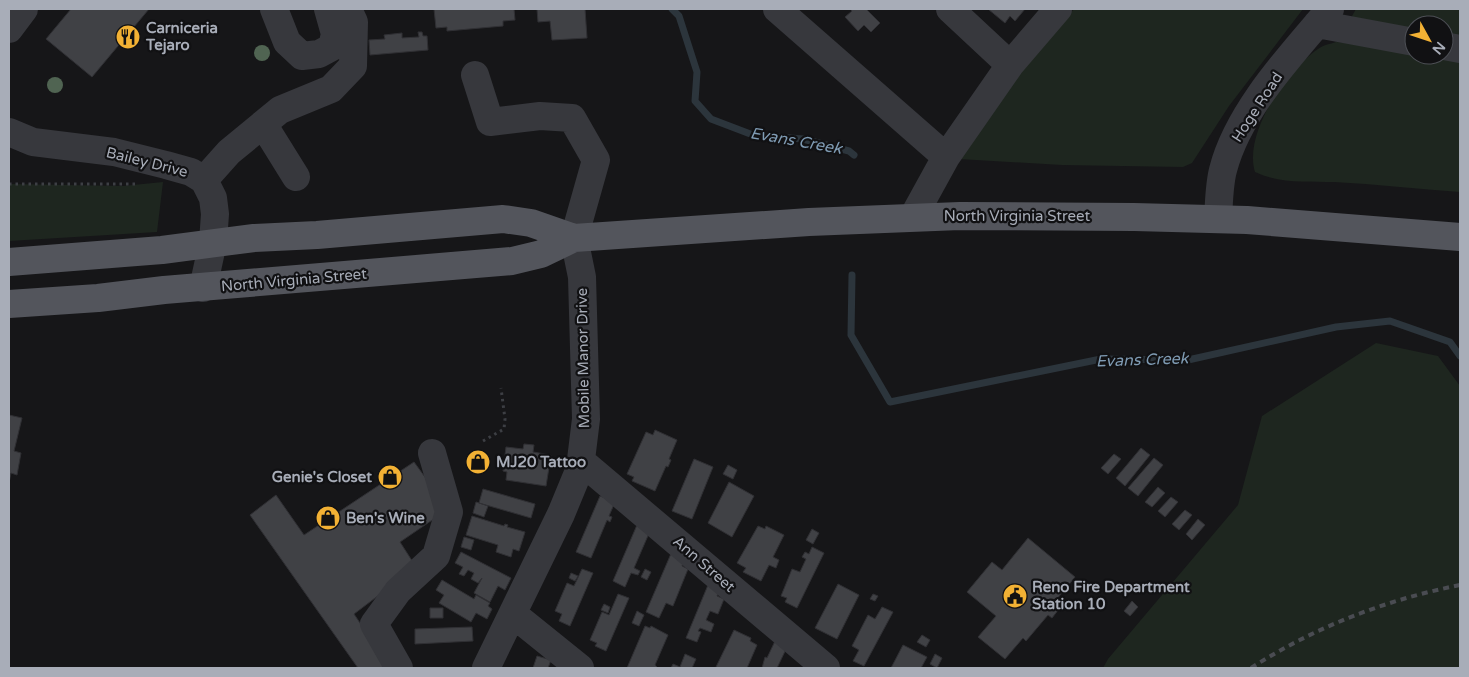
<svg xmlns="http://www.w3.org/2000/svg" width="1469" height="677" viewBox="0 0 1469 677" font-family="'Varela Round',sans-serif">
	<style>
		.green { fill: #1e261f }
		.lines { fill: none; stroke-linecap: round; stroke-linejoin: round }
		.stream { stroke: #2c353c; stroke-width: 7 }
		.building { fill: #404145; stroke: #303034 }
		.path { stroke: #3d3f44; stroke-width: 3; stroke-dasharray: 2.5 4; stroke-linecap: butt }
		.minor { stroke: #37383d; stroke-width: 28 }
		.major { stroke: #53555c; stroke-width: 28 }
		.rail { stroke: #4a4c52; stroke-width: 4; stroke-dasharray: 6 5; stroke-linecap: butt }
		.tree { fill: #506452 }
		.labels { text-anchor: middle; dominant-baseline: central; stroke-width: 4.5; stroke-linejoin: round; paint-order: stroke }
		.poi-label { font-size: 15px; font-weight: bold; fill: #a8adb8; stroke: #111113; text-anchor: start }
		.street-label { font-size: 15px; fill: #a8adb8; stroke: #111113 }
		.water-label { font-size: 16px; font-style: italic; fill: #7f9bb3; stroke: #111113 }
	</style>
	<rect width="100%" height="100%" fill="#161618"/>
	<path class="green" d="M1074 9H1303L1229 106 1192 163 1183 167 1062 165 959 159 997 97Z
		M1356 9H1460V40L1444 38V25H1414V34L1355 22 1352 16Z
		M1336 42 1354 43 1414 55 1460 59V192C1418 189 1376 184 1334 182 1307 181 1281 184 1255 172 1243 133 1287 70 1318 49 1323 45 1330 44 1336 42Z
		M163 182 157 232 9 241V184L123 186Z
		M1376 343 1438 356 1460 386V668H1103L1108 659 1238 505 1262 416Z"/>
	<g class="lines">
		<path class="stream" d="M672 9 679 16 697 72 695 101 711 119 753 135 803 139 849 151 854 155
			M852 275 851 335 890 402 1101 359 1188 360 1336 327 1390 321 1450 342 1460 356"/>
	</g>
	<path class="building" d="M71 9H149L92 77 46 39Z
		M434 9H514L515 20 503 21V26L447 31V27L436 28Z
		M537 9H585L587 38 552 40 550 21 538 22Z
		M850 9H866L880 23 871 32 864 25 858 31 845 17 852 11Z
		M988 9H1025L1015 21 1010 16 1005 23Z
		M418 32H422L423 36H427L428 50 370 55 369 40 385 39 384 35 402 33V38L419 37Z
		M9 415 22 418 14 451 21 453 17 475 11 473 9 483Z
		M655 430 677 440 669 459 671 460 668 467 666 466 655 491 632 481 634 477 627 474 646 432 653 435Z
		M524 444 534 445 533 452 551 455 546 486 506 480 507 472 503 471 506 447 523 449Z
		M1141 448 1150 455 1125 486 1116 478Z
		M1114 454 1121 459 1108 474 1101 468Z
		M1154 458 1163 465 1138 496 1128 488Z
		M694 459 713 467 692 519 672 511Z
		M414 462 441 499V514L400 542 416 567 354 614 390 668H358L250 515 276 495 304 535Z
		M728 465 737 470 733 479 723 474Z
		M729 482 754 496 732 537 708 523Z
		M1158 487 1165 493 1152 507 1145 502Z
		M483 489 535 504 531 518 479 503Z
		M600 496 615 502 609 516 612 517 610 522 607 520 591 558 576 552Z
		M1171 497 1178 502 1165 517 1158 511Z
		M476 502 488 506 484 517 473 513Z
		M1185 510 1192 515 1179 530 1172 524Z
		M472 516 504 526 505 524 508 525 507 527 525 532 519 551 513 549 511 557 496 552 498 545 466 535Z
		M1198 519 1205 525 1192 540 1186 534Z
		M637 525 650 531 634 568 640 571 638 575 631 573 625 587 613 581Z
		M758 526 765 529 766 526 784 535 773 557 779 560 776 568 769 565 761 581 743 572 746 568 737 563Z
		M812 529 819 533 813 544 806 540Z
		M464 537 474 540 471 550 461 547Z
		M1028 538 1075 577 1056 600 1062 605 1052 618 1048 615 1026 641 1023 638 1005 659 978 637 996 616 967 592 992 562 1002 570Z
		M812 547 824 553 797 608 785 602 787 598 781 596 792 569 800 572 806 559 802 557 805 552 809 554Z
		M673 549 686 555 682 566 688 569 673 606 666 603 659 618 646 612Z
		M461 552 511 578 505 590 498 586 490 602 474 593 482 578 478 583 471 579 474 573 468 570 464 576 459 574 463 567 455 563Z
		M582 569 593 573 570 626 559 621 562 614 555 611 567 583 574 586Z
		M645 569 651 572 647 580 641 577Z
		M571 573 578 576 575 581 569 578Z
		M442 580 474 599 476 595 490 603 488 606 492 609 487 619 476 613 471 622 439 603 444 595 436 590Z
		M838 584 859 595 837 639 815 628Z
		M708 585 720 589 717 596 724 599 718 614 710 611 706 620 714 624 711 632 700 628 698 631 701 632 697 642 686 638Z
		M618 594 629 598 606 651 595 646 597 643 590 640 602 612 609 615Z
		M873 594 878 596 875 601 870 599Z
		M1132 601 1138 607 1130 616 1124 611Z
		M604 604 610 607 608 613 601 610Z
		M882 607 893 612 864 666 853 661 859 650 852 646 868 615 875 619Z
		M430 608H443V618H430Z
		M637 611 644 615 639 626 632 623Z
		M645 626 650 628 651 626 668 635 655 665 658 668H627Z
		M472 627 473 641 415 644V629Z
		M734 630 751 638 750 641 757 645 747 668H718L716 667Z
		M922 635 930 640 926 647 917 642Z
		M776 639 788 645 777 668H762L765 657 767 658Z
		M903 645 927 657 921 668H891Z
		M685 654 696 659 692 668H671L673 664 680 667Z
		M935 654 942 658 937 668 930 664Z
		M537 656 551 660 548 668H533Z"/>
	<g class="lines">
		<path class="path" d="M9 184H138
			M483 441 504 429 505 419 501 388"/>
		<path class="minor" d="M274 9 287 42 302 56 319 54 332 47 335 34 328 9
			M777 9 946 157
			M950 9 1010 65
			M1317 24 1414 42
			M9 29 24 9
			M1444 46 1460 49
			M475 75 490 122 540 116 572 118 596 160 574 238 582 277 586 419 580 468 561 514 486 668
			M263 124 296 177
			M9 132 33 142 114 152 166 165 191 172 204 180 213 198 215 214 213 242 203 288
			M204 180 229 152 280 110 331 89 353 66 354 22 348 9
			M913 217 946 157 1010 65 1058 9
			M1218 219C1219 204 1219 185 1223 170 1238 111 1291 55 1330 9
			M581 461 826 668
			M513 614 580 668
			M399 668 374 624 398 591 436 556 449 512 432 453"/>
		<path class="major" d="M9 262 162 250 254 238 317 235 503 219 531 223 574 238 809 222 960 216 1134 217 1247 220 1460 237
			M9 304 98 298 164 290 512 261 541 254 574 238"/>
		<path class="rail" d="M1251 668C1315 627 1385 600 1460 585"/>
	</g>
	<g class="tree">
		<circle cx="262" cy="53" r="8"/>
		<circle cx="55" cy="85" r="8"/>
	</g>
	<defs>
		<symbol id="restaurant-disc" viewBox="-11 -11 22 22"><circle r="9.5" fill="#f2b134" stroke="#111113"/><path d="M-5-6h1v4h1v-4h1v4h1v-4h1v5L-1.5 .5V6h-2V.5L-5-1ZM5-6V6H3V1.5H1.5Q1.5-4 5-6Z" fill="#111"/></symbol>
		<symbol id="shop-disc" viewBox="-11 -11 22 22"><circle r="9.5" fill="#f2b134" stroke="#111113"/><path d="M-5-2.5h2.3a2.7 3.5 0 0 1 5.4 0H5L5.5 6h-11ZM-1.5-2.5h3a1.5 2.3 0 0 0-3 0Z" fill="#111"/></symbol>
		<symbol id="civic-disc" viewBox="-11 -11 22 22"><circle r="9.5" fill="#f2b134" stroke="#111113"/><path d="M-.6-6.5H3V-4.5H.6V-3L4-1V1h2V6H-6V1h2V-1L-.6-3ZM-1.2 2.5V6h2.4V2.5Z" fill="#111"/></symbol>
	</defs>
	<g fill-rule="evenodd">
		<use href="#restaurant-disc" x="114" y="23" width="28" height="28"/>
		<use href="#shop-disc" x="464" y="448" width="28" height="28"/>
		<use href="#shop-disc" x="376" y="463" width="28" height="28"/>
		<use href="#shop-disc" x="314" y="504" width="28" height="28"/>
		<use href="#civic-disc" x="1001" y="582" width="28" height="28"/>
	</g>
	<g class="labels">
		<g class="poi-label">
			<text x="146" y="28">Carniceria<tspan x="146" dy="17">Tejaro</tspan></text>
			<text x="496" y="462">MJ20 Tattoo</text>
			<text x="372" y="477" text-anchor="end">Genie's Closet</text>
			<text x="346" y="518">Ben's Wine</text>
			<text x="1032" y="587">Reno Fire Department<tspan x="1032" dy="17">Station 10</tspan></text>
		</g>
		<g class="street-label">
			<text transform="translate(1257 107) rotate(-57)">Hoge Road</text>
			<text transform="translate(147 162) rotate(14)">Bailey Drive</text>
			<text x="1017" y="216">North Virginia Street</text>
			<text transform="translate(294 280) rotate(-5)">North Virginia Street</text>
			<text transform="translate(583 358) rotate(-91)">Mobile Manor Drive</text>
			<text transform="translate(704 564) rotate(41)">Ann Street</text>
		</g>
		<g class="water-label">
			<text transform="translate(796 141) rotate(10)">Evans Creek</text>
			<text transform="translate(1142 360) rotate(-2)">Evans Creek</text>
		</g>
	</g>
	<rect width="1469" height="677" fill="none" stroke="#a8adb8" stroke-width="20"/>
	<g transform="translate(1429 40) rotate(130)"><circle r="24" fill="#111113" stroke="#4d4f55"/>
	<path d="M0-4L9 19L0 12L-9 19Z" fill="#f2b134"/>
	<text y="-8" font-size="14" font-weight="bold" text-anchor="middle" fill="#a8adb8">N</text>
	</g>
</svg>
